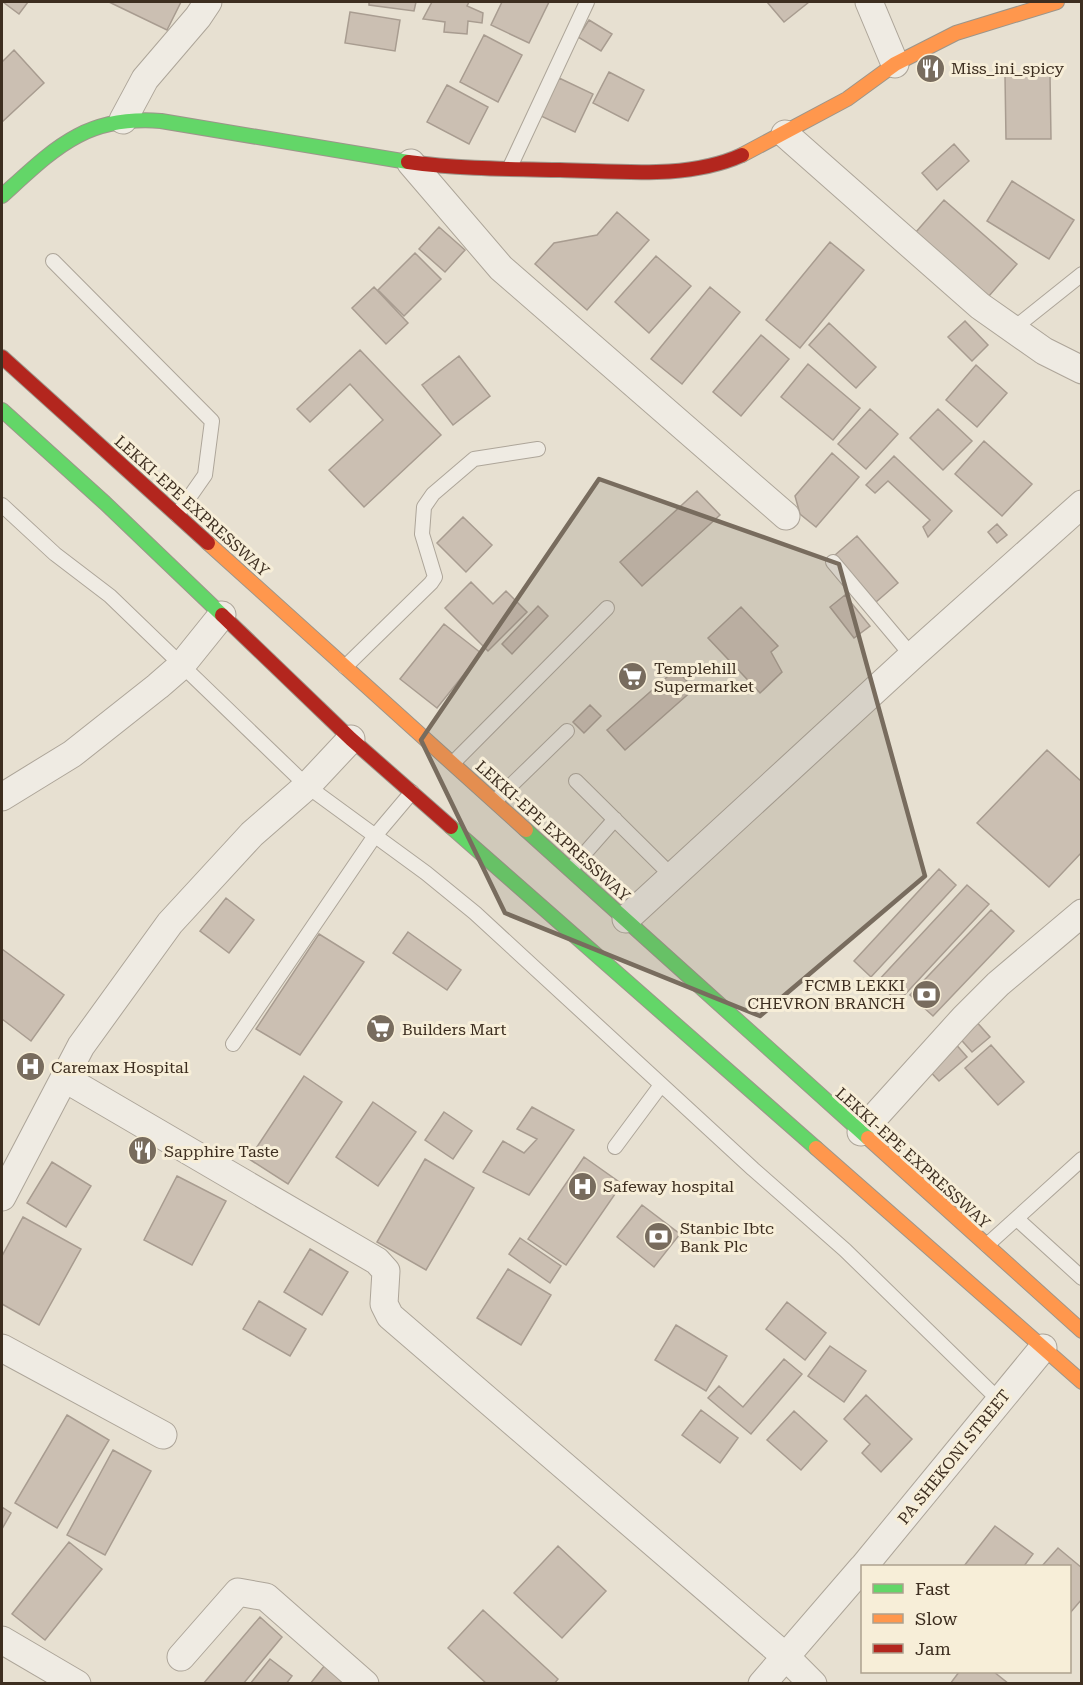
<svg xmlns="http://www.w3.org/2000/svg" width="1083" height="1685" viewBox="0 0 1083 1685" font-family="'Roboto Serif',serif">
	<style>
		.building { fill: #cbbfb2; stroke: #a89c90; stroke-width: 1.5 }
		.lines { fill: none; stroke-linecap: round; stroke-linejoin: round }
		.lane-casing { stroke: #ada599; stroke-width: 16 }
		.street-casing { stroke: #ada599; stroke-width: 29 }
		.fast-casing { stroke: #9c958a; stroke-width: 16 }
		.slow-casing { stroke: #9c958a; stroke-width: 16 }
		.jam-casing { stroke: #9c958a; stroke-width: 16 }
		.lane { stroke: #efebe3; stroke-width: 14 }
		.street { stroke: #efebe3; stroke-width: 27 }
		.fast { stroke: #63d668; stroke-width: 14 }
		.slow { stroke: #ff974d; stroke-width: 14 }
		.jam { stroke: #b3261e; stroke-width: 14 }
		.marked { fill: #786c5e; fill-opacity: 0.2; stroke: #786c5e; stroke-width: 4.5; stroke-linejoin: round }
		.labels { text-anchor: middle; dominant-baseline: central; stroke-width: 6; stroke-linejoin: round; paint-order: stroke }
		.poi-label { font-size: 16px; fill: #3d2e20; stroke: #f7eed8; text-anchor: start }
		.street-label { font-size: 16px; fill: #3d2e20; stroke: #f7eed8 }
	</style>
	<rect width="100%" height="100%" fill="#e7e0d1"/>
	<path class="building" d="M3 2H28L19 14Z
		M109 2H181L167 30Z
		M369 2H416L414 11 369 5Z
		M432 2H469L467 6 483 13 482 23 468 21 467 34 444 32 445 22 423 19Z
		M502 2H549L529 43 491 25Z
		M767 2H809L784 22Z
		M350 12 400 20 395 51 345 43Z
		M589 20 612 34 601 51 578 37Z
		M484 35 522 55 498 102 460 82Z
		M14 50 44 83 2 122V62Z
		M609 72 644 90 628 121 593 103Z
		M1050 75 1051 139H1006L1005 76Z
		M559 78 593 94 575 132 541 116Z
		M447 85 488 107 469 144 427 122Z
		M954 144 969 161 937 190 922 173Z
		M1012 181 1074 220 1049 259 987 221Z
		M944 200 1017 264 989 296 916 232Z
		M617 212 649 240 587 310 535 264 554 243 597 235Z
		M439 227 465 250 445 272 419 249Z
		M830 242 864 270 800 348 766 320Z
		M415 253 441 279 404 316 378 290Z
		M656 256 691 286 649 333 615 302Z
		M374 287 408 323 386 344 352 308Z
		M710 287 740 312 682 384 651 359Z
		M965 321 988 345 972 361 948 337Z
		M829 323 876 367 856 388 809 345Z
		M761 335 789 359 741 416 713 392Z
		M360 350 441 435 364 507 329 470 383 420 350 384 310 422 297 409Z
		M459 356 490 396 453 425 422 385Z
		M808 364 860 408 833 440 781 397Z
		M976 365 1007 393 977 427 946 400Z
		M870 409 898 434 866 469 838 444Z
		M938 409 972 441 943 470 910 438Z
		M984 441 1032 484 1002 516 955 474Z
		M832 453 859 477 816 527 800 514 795 496Z
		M894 456 952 511 928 537 923 527 930 520 888 481 875 493 866 485Z
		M697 491 720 515 642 586 620 562Z
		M463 517 492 545 466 572 437 543Z
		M997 524 1007 535 997 543 988 532Z
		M857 536 898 583 876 602 835 555Z
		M471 582 493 604 506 591 527 612 488 651 445 608Z
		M845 595 870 626 854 638 830 607Z
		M538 606 548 616 512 654 502 644Z
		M741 607 778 646 771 652 782 672 760 693 708 638Z
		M444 624 481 653 437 708 400 679Z
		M676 669 694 689 625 750 607 730Z
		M590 705 601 716 584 733 573 722Z
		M1047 750 1082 782V852L1049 887 977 823Z
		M939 869 956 885 871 977 854 961Z
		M967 885 989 904 898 1002 877 982Z
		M226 898 254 920 229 953 200 931Z
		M991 910 1014 931 933 1016 910 995Z
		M408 932 461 970 447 990 393 953Z
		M319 934 364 962 300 1055 256 1029Z
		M2 949 64 995 31 1041 2 1019Z
		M974 1019 990 1037 972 1052 956 1034Z
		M953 1041 967 1057 939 1081 925 1066Z
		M991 1045 1024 1082 998 1105 965 1068Z
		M304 1076 342 1102 288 1184 249 1159Z
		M373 1102 416 1132 378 1186 336 1157Z
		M532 1107 574 1130 529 1195 483 1172 503 1141 524 1153 537 1139 517 1129Z
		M444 1112 472 1131 453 1159 425 1140Z
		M584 1157 622 1184 566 1265 528 1239Z
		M425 1159 474 1188 426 1270 377 1242Z
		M52 1162 91 1186 66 1227 27 1203Z
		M177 1176 226 1201 192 1265 144 1240Z
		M642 1205 680 1234 654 1267 617 1237Z
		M23 1217 81 1249 39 1325 2 1304V1256Z
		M520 1238 561 1266 550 1283 509 1254Z
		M310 1249 348 1272 322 1315 284 1292Z
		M508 1269 551 1295 521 1345 477 1318Z
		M259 1301 306 1329 290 1356 243 1329Z
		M787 1302 826 1333 805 1360 766 1329Z
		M676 1325 727 1356 706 1391 655 1360Z
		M830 1346 866 1371 844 1402 808 1376Z
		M784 1359 802 1374 751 1434 708 1398 719 1386 743 1407Z
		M866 1395 912 1439 881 1472 862 1453 870 1444 844 1419Z
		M701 1410 738 1438 720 1463 682 1435Z
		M794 1411 827 1441 801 1470 767 1440Z
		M67 1415 109 1440 57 1528 15 1503Z
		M113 1450 151 1471 105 1555 67 1535Z
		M2 1507 11 1513 2 1529Z
		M995 1526 1033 1554 1024 1566H964Z
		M69 1542 102 1569 45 1640 12 1614Z
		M558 1546 606 1591 562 1638 514 1593Z
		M1058 1548 1082 1568V1599L1070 1613V1566H1042Z
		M483 1610 558 1679 554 1684H487L448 1648Z
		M260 1617 282 1637 243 1684H203Z
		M270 1659 292 1676 286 1684H250Z
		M325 1665 347 1684H310Z
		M959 1672H994L1009 1684H950Z"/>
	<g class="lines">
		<defs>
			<path id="lane" d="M510 167 587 2
				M53 261 212 421 205 475 177 515
				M1013 329 1082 274
				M2 505 55 554 110 596 307 786 426 873 475 913 753 1169 845 1250 1000 1401
				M833 562 912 656
				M345 667 431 583 435 577 422 534 424 507 433 494 474 459 538 449
				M453 763 607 608
				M576 781 672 876
				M495 801 567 731
				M571 869 615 819
				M233 1044 374 837 412 792
				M615 1147 661 1085
				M1017 1219 1082 1278
				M987 1245 1082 1159"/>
			<path id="street" d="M869 2 895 64
				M123 120 145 79 198 17 208 2
				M785 134 980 306 1044 351 1082 370
				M411 163 501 268 786 516
				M2 797 72 754 158 686 181 666 222 615
				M626 919 912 656 1082 504
				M64 1078 377 1261 386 1271 384 1304 390 1316 786 1657 813 1684
				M861 1132 964 1018 998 984 1082 913
				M2 1197 81 1046 170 923 252 834 307 786 351 739
				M2 1348 163 1435
				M864 1566 1043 1348
				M2 1640 77 1684
				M181 1657 238 1592 266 1597 365 1684
				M762 1684 862 1568"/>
			<path id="fast" d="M2 196C54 149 85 115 161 121L408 162
				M2 410 105 503 222 615
				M451 827 816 1148
				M526 830 868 1138"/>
			<path id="slow" d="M742 155 847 99 895 64 956 33 1057 2
				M208 543 526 830
				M868 1138 1082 1331
				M816 1148 1082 1382"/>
			<path id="jam" d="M408 162C458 169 510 169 560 170 618 171 687 180 742 155
				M2 357 208 543
				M222 615 351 739 451 827"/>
		</defs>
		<use href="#lane" class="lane-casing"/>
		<use href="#street" class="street-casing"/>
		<use href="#fast" class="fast-casing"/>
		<use href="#slow" class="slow-casing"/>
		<use href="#jam" class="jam-casing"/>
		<use href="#lane" class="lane"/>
		<use href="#street" class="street"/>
		<use href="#fast" class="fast"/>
		<use href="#slow" class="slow"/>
		<use href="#jam" class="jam"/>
	</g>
	<path class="marked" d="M599 479 839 564 925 876 760 1016 505 913 421 740Z"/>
	<defs>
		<symbol id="restaurant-disc" viewBox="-11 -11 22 22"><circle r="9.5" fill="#786c5e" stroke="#f7eed8"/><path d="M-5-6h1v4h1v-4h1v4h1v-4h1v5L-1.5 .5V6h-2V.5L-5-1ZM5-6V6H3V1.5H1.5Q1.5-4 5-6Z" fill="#fff"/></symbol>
		<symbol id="supermarket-disc" viewBox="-11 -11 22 22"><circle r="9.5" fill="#786c5e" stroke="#f7eed8"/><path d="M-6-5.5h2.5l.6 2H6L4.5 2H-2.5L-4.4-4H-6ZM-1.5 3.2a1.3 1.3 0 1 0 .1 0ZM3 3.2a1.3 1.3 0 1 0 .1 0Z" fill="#fff"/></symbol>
		<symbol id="bank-disc" viewBox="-11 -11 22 22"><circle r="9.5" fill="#786c5e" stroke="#f7eed8"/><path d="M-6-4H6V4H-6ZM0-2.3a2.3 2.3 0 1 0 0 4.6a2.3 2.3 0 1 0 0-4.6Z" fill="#fff"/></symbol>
		<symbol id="hospital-disc" viewBox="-11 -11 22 22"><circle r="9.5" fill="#786c5e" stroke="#f7eed8"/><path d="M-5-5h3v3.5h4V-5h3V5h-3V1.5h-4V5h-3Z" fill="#fff"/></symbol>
	</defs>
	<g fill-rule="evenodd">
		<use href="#restaurant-disc" x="914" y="52" width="33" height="33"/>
		<use href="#supermarket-disc" x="616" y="660" width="33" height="33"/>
		<use href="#bank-disc" x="910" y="978" width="33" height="33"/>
		<use href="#supermarket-disc" x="364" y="1012" width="33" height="33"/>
		<use href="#hospital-disc" x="14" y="1050" width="33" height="33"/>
		<use href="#restaurant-disc" x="126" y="1134" width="33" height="33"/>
		<use href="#hospital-disc" x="566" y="1170" width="33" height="33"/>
		<use href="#bank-disc" x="642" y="1220" width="33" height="33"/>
	</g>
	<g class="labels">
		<g class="poi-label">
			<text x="951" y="68">Miss_ini_spicy</text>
			<text x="654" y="668">Templehill<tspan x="654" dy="18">Supermarket</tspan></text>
			<text x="905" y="985" text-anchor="end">FCMB LEKKI<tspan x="905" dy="18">CHEVRON BRANCH</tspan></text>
			<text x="402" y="1029">Builders Mart</text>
			<text x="51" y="1067">Caremax Hospital</text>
			<text x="164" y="1151">Sapphire Taste</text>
			<text x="603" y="1186">Safeway hospital</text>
			<text x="680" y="1228">Stanbic Ibtc<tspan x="680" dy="18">Bank Plc</tspan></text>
		</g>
		<g class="street-label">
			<text transform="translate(192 506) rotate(42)">LEKKI-EPE EXPRESSWAY</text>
			<text transform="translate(553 831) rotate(42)">LEKKI-EPE EXPRESSWAY</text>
			<text transform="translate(913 1158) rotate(42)">LEKKI-EPE EXPRESSWAY</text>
			<text transform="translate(954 1457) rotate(-51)">PA SHEKONI STREET</text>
		</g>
	</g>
	<rect width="1083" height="1685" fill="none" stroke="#3d2e20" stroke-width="6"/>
	<rect x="861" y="1565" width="210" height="108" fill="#f7eed8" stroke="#ada18e" stroke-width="1.5"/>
	<rect x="873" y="1584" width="30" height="9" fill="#63d668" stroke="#ada18e" stroke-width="1.5"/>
	<text x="915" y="1595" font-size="18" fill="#3d2e20">Fast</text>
	<rect x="873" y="1614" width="30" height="9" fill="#ff974d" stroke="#ada18e" stroke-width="1.5"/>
	<text x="915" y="1625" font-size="18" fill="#3d2e20">Slow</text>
	<rect x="873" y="1644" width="30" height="9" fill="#b3261e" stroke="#ada18e" stroke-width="1.5"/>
	<text x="915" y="1655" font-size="18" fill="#3d2e20">Jam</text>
</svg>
